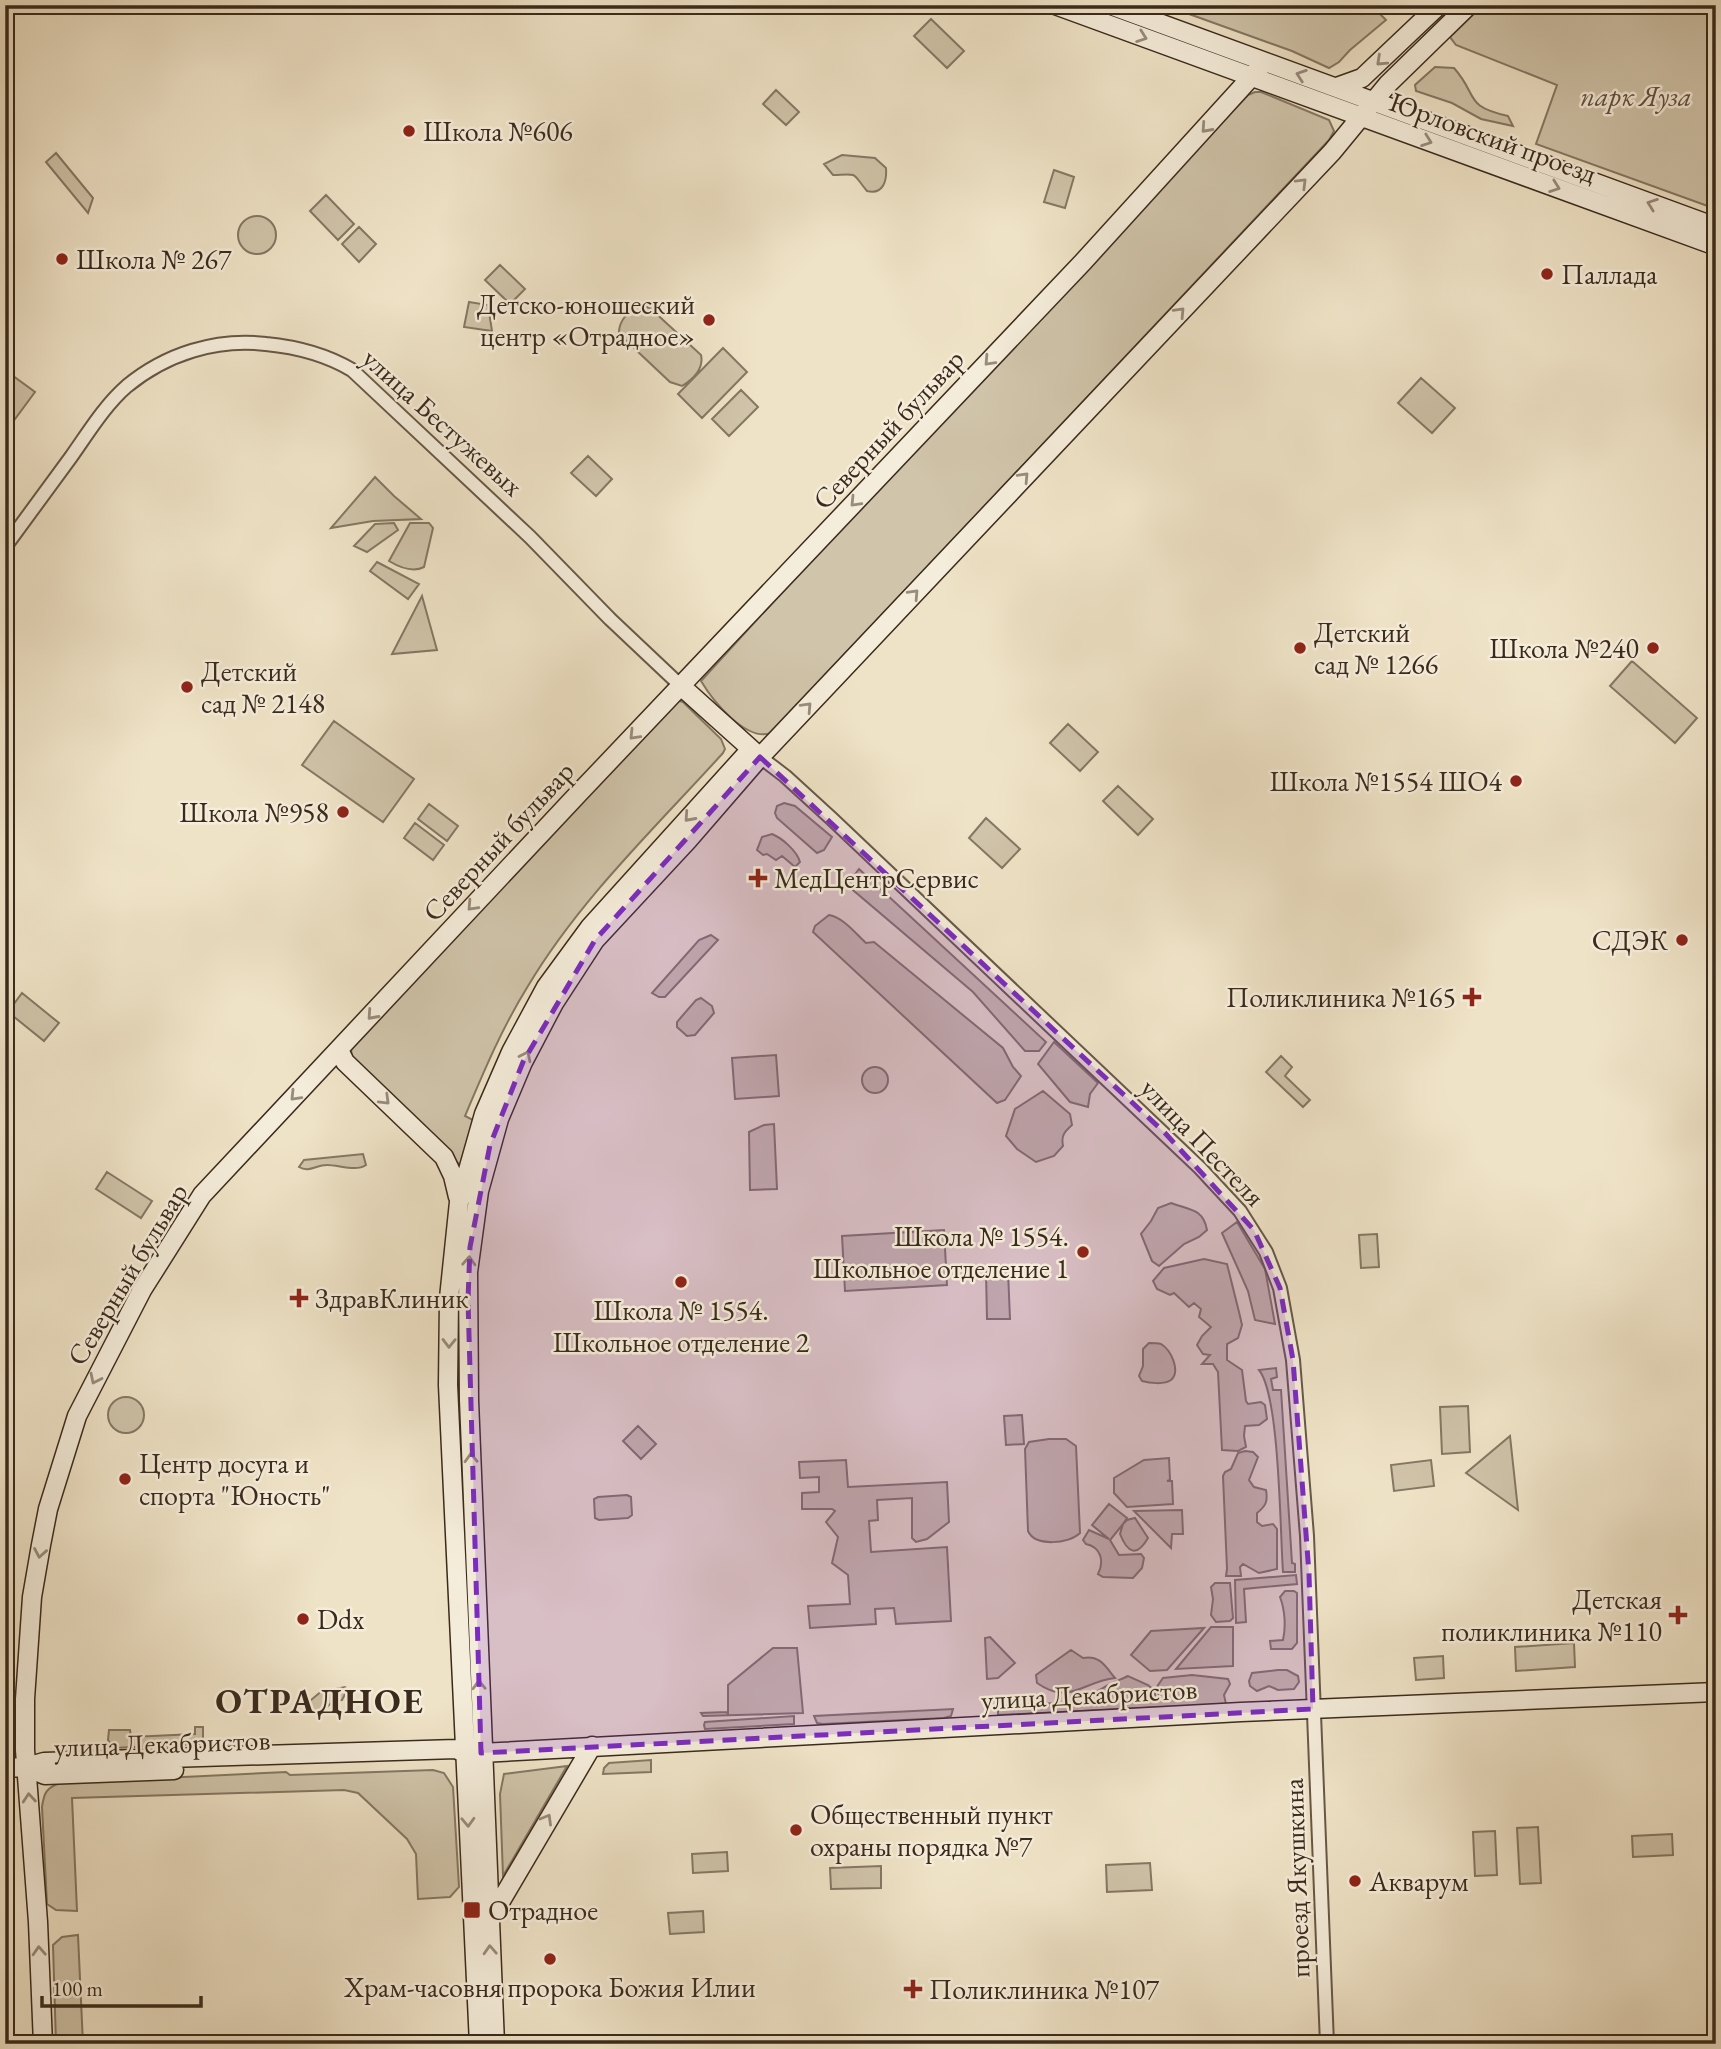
<svg xmlns="http://www.w3.org/2000/svg" width="1721" height="2049" viewBox="0 0 1721 2049" font-family="'EB Garamond',serif">
	<style>
		.green { fill: #d0c4aa; stroke: #857763; stroke-width: 2 }
		.lines { fill: none; stroke-linecap: round; stroke-linejoin: round }
		.street-casing { stroke: #675847; stroke-width: 16 }
		.secondary-casing { stroke: #3a2a1c; stroke-width: 21 }
		.street { stroke: #f5eddb; stroke-width: 12 }
		.secondary { stroke: #f5eddb; stroke-width: 18 }
		.oneway { stroke: #988c7c }
		.marked { fill: #7b2cbf; fill-opacity: 0.2; stroke: #7b2cbf; stroke-width: 5; stroke-dasharray: 14 9; stroke-linejoin: round }
		.poi-dot { fill: #8f2418; stroke: #f5eddb; stroke-width: 2.5 }
		.labels { text-anchor: middle; dominant-baseline: central; stroke-width: 5; stroke-linejoin: round; paint-order: stroke }
		.park-label { font-size: 28px; font-style: italic; fill: #605040; stroke: #f5eddb }
		.poi-label { font-size: 28px; fill: #3a2a1c; stroke: #f5eddb; text-anchor: start }
		.street-label { font-size: 28px; fill: #3a2a1c; stroke: #f5eddb }
		.district-label { font-size: 35px; font-weight: bold; letter-spacing: 2px; fill: #3a2a1c; stroke: #f5eddb }
	</style>
	<rect width="100%" height="100%" fill="#efe3c7"/>
	<filter id="stains"><feTurbulence type="fractalNoise" baseFrequency=".00286" numOctaves="4"/><feColorMatrix values="0 0 0 0 .2 0 0 0 0 .09 0 0 0 0 .02 0 0 0 .5 -.17"/></filter>
	<radialGradient id="worn" r=".72"><stop offset=".6" stop-color="#630" stop-opacity="0"/><stop offset="1" stop-color="#630" stop-opacity=".3"/></radialGradient>
	<path class="green" d="M1164 5H1337L1361 14 1373 5H1392L1381 15 1386 20 1350 50 1339 62 1329 68 1292 51Z
		M1483 5H1716V209L1536 144 1557 85 1456 45 1450 37Z
		M931 19 964 51 947 68 914 36Z
		M1435 67 1454 68C1479 96 1463 106 1508 116L1513 126 1481 119 1452 103 1416 91 1415 85Z
		M776 90 799 112 786 125 763 104Z
		M1255 92H1261L1329 120 1334 131 1329 140 771 733C746 742 713 701 701 681L973 383 1248 95Z
		M56 153 93 198 88 213 46 162Z
		M842 155 875 158 886 168C887 181 883 195 867 191 851 172 860 174 833 175L824 164Z
		M1054 170 1074 177 1065 208 1044 202Z
		M326 195 354 224 338 240 310 211Z
		M238 235a19 19 0 1 1 38 0a19 19 0 1 1-38 0Z
		M359 227 376 244 359 262 342 244Z
		M500 265 525 289 510 304 485 280Z
		M469 302 488 305 492 331 464 327Z
		M640 305 650 308 701 355C704 368 693 379 682 386L670 382 619 334C618 322 629 309 640 305Z
		M723 348 747 372 702 418 678 394Z
		M5 370 35 392 12 423 5 418Z
		M1421 378 1455 408 1432 433 1398 403Z
		M741 390 758 407 729 436 712 419Z
		M588 456 612 479 596 496 571 473Z
		M375 477 394 496 421 519 373 521 331 528Z
		M394 523 398 530 367 552 354 546 375 524Z
		M410 523H429L433 528 424 567C413 573 399 567 389 561Z
		M377 562 419 584 408 599 370 571Z
		M422 596 437 650 392 654Z
		M1632 661 1697 718 1675 743 1610 686Z
		M677 700 683 702 721 739 725 749 723 753C655 828 580 899 528 986 502 1028 484 1071 465 1116L477 1122 462 1167 352 1060 351 1047Z
		M334 721 414 779 383 822 302 765Z
		M1068 724 1098 752 1080 771 1050 743Z
		M1118 786 1153 819 1138 835 1103 801Z
		M784 803 795 806 832 837 824 850 817 853 777 818 775 813 777 806Z
		M429 804 458 826 447 841 418 819Z
		M986 818 1020 849 1002 868 969 838Z
		M415 823 444 845 433 860 404 838Z
		M772 834C782 838 797 851 800 862L795 867 782 856 776 860 767 854 763 855 757 850 762 837Z
		M859 869 1046 1042 1039 1051H1025L973 992 847 885Z
		M829 915C844 918 855 933 866 943L874 942 1003 1048 1013 1067 1021 1076 1005 1100 997 1103 813 932 815 926Z
		M711 935 718 940 665 997H659L652 993 699 940Z
		M22 993 59 1023 44 1041 8 1012Z
		M701 998 712 1006 714 1013 695 1035 687 1036 677 1027V1022L696 1000Z
		M1054 1042 1098 1083 1090 1094 1088 1107 1070 1102 1038 1064Z
		M776 1055 779 1096 735 1099 732 1058Z
		M1281 1056 1292 1067 1285 1076 1310 1100 1303 1107 1266 1072Z
		M862 1080a13 13 0 1 1 26 0a13 13 0 1 1-26 0Z
		M1043 1091 1070 1114 1072 1125C1064 1132 1061 1136 1063 1146L1054 1156 1036 1162 1017 1149 1006 1136 1015 1109Z
		M774 1124 777 1189 750 1190 749 1132 764 1125Z
		M363 1154 366 1165C356 1172 339 1165 327 1165 316 1165 309 1173 299 1167L304 1160Z
		M107 1172 152 1201 141 1218 96 1189Z
		M1171 1203C1189 1210 1203 1208 1207 1230L1199 1237 1184 1244 1159 1266 1152 1261 1141 1234 1151 1221 1158 1208Z
		M1237 1222 1265 1269 1275 1324 1255 1320 1248 1291 1222 1233Z
		M944 1230 947 1285 845 1291 842 1236Z
		M1377 1234 1379 1267 1361 1268 1359 1235Z
		M1204 1259 1227 1264 1239 1312 1242 1325 1238 1338 1227 1344V1360L1242 1370 1246 1401 1248 1404 1261 1402 1265 1405 1267 1419 1259 1425 1245 1426 1244 1436 1246 1447 1238 1451 1222 1450 1218 1372 1213 1364H1202L1210 1355 1203 1354 1197 1345 1202 1336 1211 1327 1199 1317 1201 1309 1194 1303 1189 1307 1174 1293 1170 1295 1157 1289 1153 1281 1164 1268Z
		M1008 1271 1010 1319H987L986 1272Z
		M1149 1343C1153 1343 1157 1343 1161 1344 1171 1350 1181 1371 1171 1380 1164 1385 1149 1383 1142 1381L1139 1376 1143 1366V1349Z
		M1276 1368 1277 1377 1271 1379 1273 1390H1281L1292 1563 1295 1564V1572H1283C1280 1533 1280 1396 1259 1370Z
		M108 1415a18 18 0 1 1 36 0a18 18 0 1 1-36 0Z
		M1468 1406 1470 1452 1442 1454 1440 1407Z
		M1022 1415 1024 1444 1006 1445 1004 1416Z
		M638 1426 656 1444 641 1459 623 1441Z
		M1510 1436 1518 1510 1466 1473Z
		M1049 1439H1066L1076 1446 1080 1533C1069 1544 1035 1547 1028 1531L1025 1449 1029 1442Z
		M1245 1451 1253 1452 1258 1457 1249 1480 1254 1487 1266 1490C1268 1501 1266 1506 1257 1513V1522L1262 1526 1273 1524 1277 1529V1569L1259 1573 1243 1564 1240 1567 1241 1576H1226L1227 1569 1223 1476 1225 1472 1231 1469 1238 1453Z
		M1169 1458 1170 1480 1167 1481H1172L1173 1504 1127 1507 1114 1493V1478L1144 1460Z
		M846 1460 848 1487 947 1482 949 1522 927 1539 916 1542 912 1538V1498L877 1500 878 1520 869 1521 871 1552 947 1547 951 1621 896 1624 894 1608 875 1609 876 1624 810 1628 808 1606 850 1604 848 1575 832 1563 838 1537 826 1522 835 1511 832 1509H802V1493L819 1492V1477L800 1478 799 1462Z
		M1431 1460 1434 1486 1394 1491 1391 1465Z
		M627 1495 631 1497 632 1515 628 1518 599 1520 595 1518 594 1499 598 1497Z
		M1109 1504 1127 1518 1123 1524 1127 1520 1135 1518 1148 1538C1137 1557 1128 1554 1120 1534L1123 1524 1110 1540 1119 1555 1141 1554 1144 1558 1142 1568 1133 1578 1103 1577 1098 1574C1105 1560 1100 1547 1086 1544L1083 1540 1089 1530 1109 1539 1092 1525Z
		M1182 1510 1183 1534H1172L1171 1548 1134 1511Z
		M1296 1575 1297 1584 1244 1589 1246 1622 1236 1623 1235 1580Z
		M1215 1583H1230L1233 1618 1230 1621 1216 1622 1211 1615 1213 1599 1211 1587Z
		M1285 1591H1294L1297 1593V1643L1292 1649H1271L1270 1641 1283 1640C1286 1627 1285 1610 1280 1597Z
		M1211 1627H1233V1666L1176 1669Z
		M1204 1628 1167 1670 1150 1671 1131 1655 1151 1631Z
		M990 1637 1015 1663 998 1678 987 1679 985 1638Z
		M1574 1643 1575 1667 1516 1671 1515 1647Z
		M773 1648H797L803 1713 703 1716 701 1713 727 1712 728 1715V1685Z
		M1071 1650 1083 1658C1100 1655 1105 1666 1115 1678 1081 1682 1070 1706 1037 1683L1036 1675Z
		M1443 1656 1444 1678 1416 1680 1414 1658Z
		M1278 1670H1287L1298 1676 1299 1682 1294 1689 1278 1690 1269 1686 1257 1691 1250 1686 1249 1681 1252 1673Z
		M1192 1675 1228 1679 1230 1684 1224 1695 1226 1704 998 1715V1706L1099 1701 1096 1693C1101 1687 1120 1680 1128 1676L1148 1685 1155 1691V1698L1161 1699 1156 1688 1163 1678Z
		M345 1687 347 1690 342 1700 334 1701 318 1714 308 1709 311 1700 324 1689 325 1691Z
		M953 1709 951 1716 944 1718 823 1724 817 1723 814 1716Z
		M794 1716V1724L705 1729 704 1725 705 1722Z
		M195 1727H203V1737L199 1744 113 1748 108 1740 109 1730H130L131 1737 195 1734Z
		M651 1760V1772L603 1774 604 1768 609 1763Z
		M567 1766 503 1876 500 1794 504 1774Z
		M433 1770 444 1773 453 1787 459 1887 450 1897 418 1899 416 1854 407 1839 358 1793 344 1790 72 1798 77 1911 56 1910 47 1904 42 1807C44 1793 46 1788 60 1783L286 1772 290 1775Z
		M1538 1827 1541 1883 1520 1884 1517 1828Z
		M1495 1831 1497 1875 1475 1876 1473 1832Z
		M1672 1834 1673 1855 1633 1857 1632 1836Z
		M727 1852 728 1871 693 1873 692 1854Z
		M1150 1863 1152 1890 1107 1892 1106 1865Z
		M881 1866V1888L831 1889 830 1868Z
		M703 1911 704 1932 670 1934 668 1913Z
		M78 1935 83 2044H56L53 1945 62 1937Z"/>
	<g class="lines">
		<defs>
			<path id="street" d="M5 547C27 517 49 487 71 457 88 433 105 405 127 386 166 354 216 338 266 344 297 347 325 354 352 370L530 537 610 619 681 686
				M760 757 785 776 832 819 1200 1168 1240 1211 1266 1252 1280 1288 1293 1360 1307 1536 1327 2044"/>
			<path id="secondary" d="M1055 5 1716 246
				M1110 5 1716 227
				M1337 87 1362 78 1439 5
				M681 686 759 756
				M339 1050 345 1062 444 1157 453 1176 458 1197
				M26 1767 45 1775 174 1770
				M5 1768 26 1767 44 1762 456 1749 466 1754 481 1753 1241 1712 1716 1692
				M489 1921 592 1746
				M43 2044 38 1922 25 1750V1699L32 1597 41 1545 48 1509 77 1416 142 1290 202 1195 578 794 1083 262 1264 63
				M479 2044 448 1385 449 1298 459 1202 484 1114 511 1052 546 987 590 927 751 749
				M495 2044 469 1400 468 1272 479 1191 499 1119 523 1062 554 1003 595 940 688 840 760 757 1332 152 1388 84 1469 5"/>
		</defs>
		<use href="#street" class="street-casing"/>
		<use href="#secondary" class="secondary-casing"/>
		<use href="#street" class="street"/>
		<use href="#secondary" class="secondary"/>
	</g>
	<defs><path id="oneway-chevron" d="M-2-3.5L2.5 0L-2 3.5" fill="none" stroke-width="1.6" stroke-linecap="round" stroke-linejoin="round" transform="scale(1.75)"/></defs>
	<g class="oneway">
		<use href="#oneway-chevron" transform="translate(1142 37) rotate(20)"/>
		<use href="#oneway-chevron" transform="translate(1381 61) rotate(137)"/>
		<use href="#oneway-chevron" transform="translate(1301 75) rotate(-161)"/>
		<use href="#oneway-chevron" transform="translate(1206 128) rotate(132)"/>
		<use href="#oneway-chevron" transform="translate(1427 141) rotate(20)"/>
		<use href="#oneway-chevron" transform="translate(1302 183) rotate(-45)"/>
		<use href="#oneway-chevron" transform="translate(1555 187) rotate(20)"/>
		<use href="#oneway-chevron" transform="translate(1652 204) rotate(-160)"/>
		<use href="#oneway-chevron" transform="translate(1180 312) rotate(-47)"/>
		<use href="#oneway-chevron" transform="translate(989 361) rotate(133)"/>
		<use href="#oneway-chevron" transform="translate(1024 477) rotate(-47)"/>
		<use href="#oneway-chevron" transform="translate(855 502) rotate(134)"/>
		<use href="#oneway-chevron" transform="translate(914 594) rotate(-47)"/>
		<use href="#oneway-chevron" transform="translate(807 707) rotate(-47)"/>
		<use href="#oneway-chevron" transform="translate(634 735) rotate(134)"/>
		<use href="#oneway-chevron" transform="translate(689 817) rotate(132)"/>
		<use href="#oneway-chevron" transform="translate(472 906) rotate(133)"/>
		<use href="#oneway-chevron" transform="translate(372 1015) rotate(132)"/>
		<use href="#oneway-chevron" transform="translate(526 1056) rotate(-64)"/>
		<use href="#oneway-chevron" transform="translate(295 1096) rotate(134)"/>
		<use href="#oneway-chevron" transform="translate(385 1100) rotate(44)"/>
		<use href="#oneway-chevron" transform="translate(469 1261) rotate(-87)"/>
		<use href="#oneway-chevron" transform="translate(449 1343) rotate(91)"/>
		<use href="#oneway-chevron" transform="translate(95 1379) rotate(116)"/>
		<use href="#oneway-chevron" transform="translate(471 1458) rotate(-92)"/>
		<use href="#oneway-chevron" transform="translate(40 1553) rotate(100)"/>
		<use href="#oneway-chevron" transform="translate(479 1685) rotate(-92)"/>
		<use href="#oneway-chevron" transform="translate(29 1798) rotate(-95)"/>
		<use href="#oneway-chevron" transform="translate(547 1819) rotate(-60)"/>
		<use href="#oneway-chevron" transform="translate(468 1822) rotate(88)"/>
		<use href="#oneway-chevron" transform="translate(490 1950) rotate(-93)"/>
		<use href="#oneway-chevron" transform="translate(39 1951) rotate(-93)"/>
	</g>
	<path class="marked" d="M760 757 1165 1133 1254 1230 1280 1288 1293 1360 1309 1574 1313 1709 481 1753 468 1300 470 1247 490 1145 523 1062 595 940Z"/>
	<g class="poi-dot">
		<circle cx="409" cy="131" r="7"/>
		<circle cx="62" cy="259" r="7"/>
		<circle cx="1547" cy="274" r="7"/>
		<circle cx="709" cy="320" r="7"/>
		<circle cx="1300" cy="648" r="7"/>
		<circle cx="1653" cy="648" r="7"/>
		<circle cx="187" cy="687" r="7"/>
		<circle cx="1516" cy="781" r="7"/>
		<circle cx="343" cy="812" r="7"/>
		<path d="M754.5 867.5h7v7h7v7h-7v7h-7v-7h-7v-7h7z"/>
		<circle cx="1682" cy="940" r="7"/>
		<path d="M1468.5 986.5h7v7h7v7h-7v7h-7v-7h-7v-7h7z"/>
		<circle cx="1083" cy="1252" r="7"/>
		<circle cx="681" cy="1282" r="7"/>
		<path d="M295.5 1287.5h7v7h7v7h-7v7h-7v-7h-7v-7h7z"/>
		<circle cx="125" cy="1479" r="7"/>
		<path d="M1674.5 1604.5h7v7h7v7h-7v7h-7v-7h-7v-7h7z"/>
		<circle cx="303" cy="1619" r="7"/>
		<circle cx="796" cy="1830" r="7"/>
		<circle cx="1355" cy="1881" r="7"/>
		<rect x="463" y="1901" width="18" height="18" rx="3.5"/>
		<circle cx="550" cy="1959" r="7"/>
		<path d="M909.5 1978.5h7v7h7v7h-7v7h-7v-7h-7v-7h7z"/>
	</g>
	<g class="labels">
		<g class="park-label">
			<text x="1636" y="96">парк Яуза</text>
		</g>
		<g class="poi-label">
			<text x="423" y="131">Школа №606</text>
			<text x="76" y="259">Школа № 267</text>
			<text x="1561" y="274">Паллада</text>
			<text x="695" y="304" text-anchor="end">Детско-юношеский<tspan x="695" dy="32">центр «Отрадное»</tspan></text>
			<text x="1314" y="632">Детский<tspan x="1314" dy="32">сад № 1266</tspan></text>
			<text x="1639" y="648" text-anchor="end">Школа №240</text>
			<text x="201" y="671">Детский<tspan x="201" dy="32">сад № 2148</tspan></text>
			<text x="1502" y="781" text-anchor="end">Школа №1554 ШО4</text>
			<text x="329" y="812" text-anchor="end">Школа №958</text>
			<text x="774" y="878">МедЦентрСервис</text>
			<text x="1668" y="940" text-anchor="end">СДЭК</text>
			<text x="1456" y="997" text-anchor="end">Поликлиника №165</text>
			<text x="1069" y="1236" text-anchor="end">Школа № 1554.<tspan x="1069" dy="32">Школьное отделение 1</tspan></text>
			<text x="315" y="1298">ЗдравКлиник</text>
			<text x="681" y="1310" text-anchor="middle">Школа № 1554.<tspan x="681" dy="32">Школьное отделение 2</tspan></text>
			<text x="139" y="1463">Центр досуга и<tspan x="139" dy="32">спорта "Юность"</tspan></text>
			<text x="1662" y="1599" text-anchor="end">Детская<tspan x="1662" dy="32">поликлиника №110</tspan></text>
			<text x="317" y="1619">Ddx</text>
			<text x="810" y="1814">Общественный пункт<tspan x="810" dy="32">охраны порядка №7</tspan></text>
			<text x="1369" y="1881">Акварум</text>
			<text x="488" y="1910">Отрадное</text>
			<text x="550" y="1987" text-anchor="middle">Храм-часовня пророка Божия Илии</text>
			<text x="929" y="1989">Поликлиника №107</text>
		</g>
		<g class="street-label">
			<text transform="translate(1493 137) rotate(20)">Юрловский проезд</text>
			<text transform="translate(443 422) rotate(42)">улица Бестужевых</text>
			<text transform="translate(888 429) rotate(-47)">Северный бульвар</text>
			<text transform="translate(498 841) rotate(-47)">Северный бульвар</text>
			<text transform="translate(1203 1142) rotate(46)">улица Пестеля</text>
			<text transform="translate(127 1274) rotate(-59)">Северный бульвар</text>
			<text transform="translate(1089 1694) rotate(-3)">улица Декабристов</text>
			<text transform="translate(162 1743) rotate(-2)">улица Декабристов</text>
			<text transform="translate(1296 1878) rotate(-92)">проезд Якушкина</text>
		</g>
		<g class="district-label">
			<text x="320" y="1700">ОТРАДНОЕ</text>
		</g>
	</g>
	<rect width="1721" height="2049" fill="none" stroke="#efe3c7" stroke-width="28"/>
	<rect x="7" y="7" width="1707" height="2035" fill="none" stroke="#3a2a1c" stroke-width="3.5"/>
	<rect x="14" y="14" width="1693" height="2021" fill="none" stroke="#3a2a1c" stroke-width="2"/>
	<path d="M42 1996v10h159v-10" fill="none" stroke="#3a2a1c" stroke-width="3.5"/>
	<text x="52" y="1996" font-size="21" fill="#3a2a1c" stroke="#f5eddb" stroke-width="5" paint-order="stroke">100 m</text>
	<rect width="100%" height="100%" filter="url(#stains)"/>
	<rect width="100%" height="100%" fill="url(#worn)"/>
</svg>
